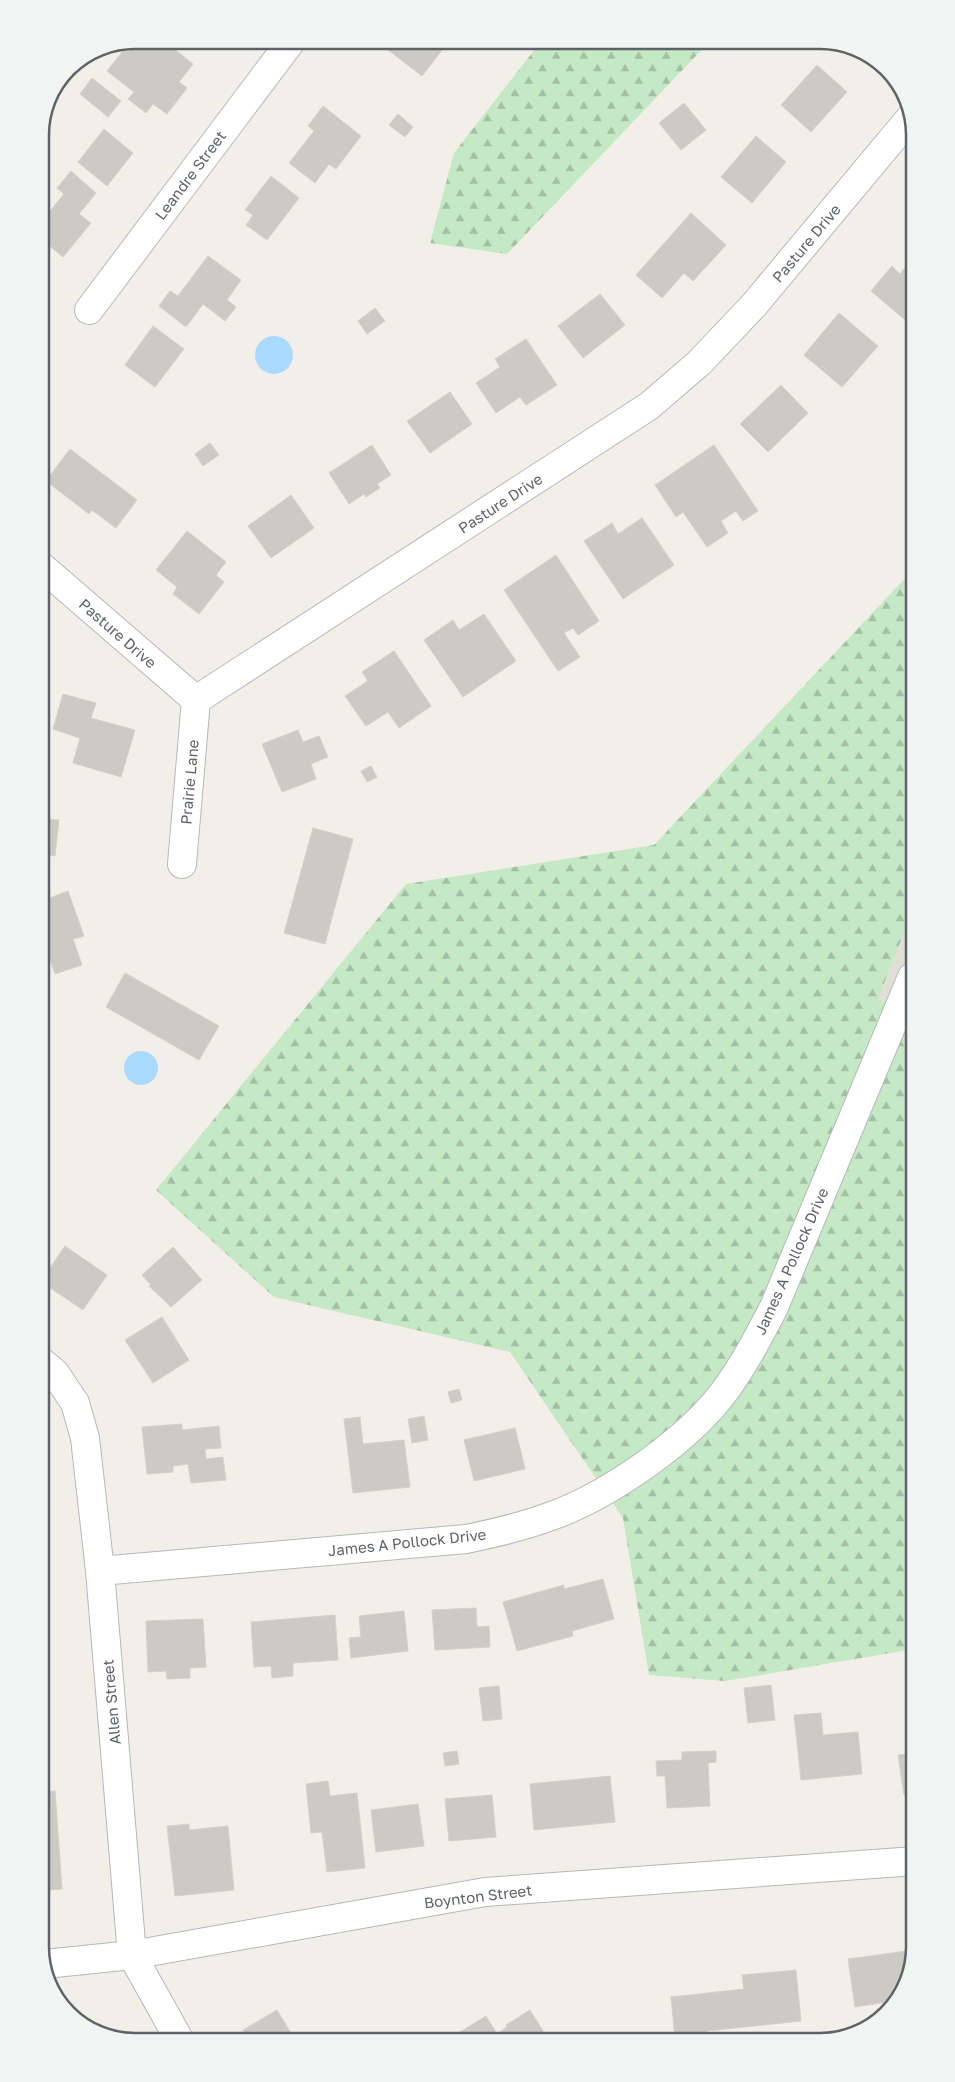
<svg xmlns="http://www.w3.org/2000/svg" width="955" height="2082" viewBox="0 0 955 2082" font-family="'Golos Text',sans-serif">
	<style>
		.education { fill: #e1ded6 }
		.forest { fill: url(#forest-firs) }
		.water { fill: #aadaff }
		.building { fill: #cccac5; stroke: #d6d1c6 }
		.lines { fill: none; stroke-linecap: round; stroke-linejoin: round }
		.minor-casing { stroke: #b5b8bc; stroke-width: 30 }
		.minor { stroke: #fff; stroke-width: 28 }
		.labels { text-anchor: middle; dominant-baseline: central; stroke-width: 5; stroke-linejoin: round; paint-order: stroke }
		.street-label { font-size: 15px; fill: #5f6368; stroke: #fff }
		.rim { fill: none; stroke: #5f6368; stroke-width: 2.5 }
	</style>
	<defs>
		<pattern id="forest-firs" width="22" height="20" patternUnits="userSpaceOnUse" patternTransform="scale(1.25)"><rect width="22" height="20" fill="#c5e8c5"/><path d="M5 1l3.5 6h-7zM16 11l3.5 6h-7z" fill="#a3c0a4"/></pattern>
	</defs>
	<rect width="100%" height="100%" fill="#f1efe8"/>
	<path class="education" d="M912 912V1011L878 999Z"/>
	<path class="forest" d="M542 40H711L507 254 430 243 454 153Z
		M911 572 912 912 878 999 912 1011 914 1649 725 1681 649 1675 623 1518 510 1352 274 1297 156 1190 406 884 654 845Z"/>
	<path class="water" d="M255 355a19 19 0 1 1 38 0a19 19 0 1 1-38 0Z
		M124 1068a17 17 0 1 1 34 0a17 17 0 1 1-34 0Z"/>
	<path class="building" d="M145 40H163L193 64 179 82 187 88 167 114 153 104 146 113 128 99 134 92 107 71 130 42 138 49Z
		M375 40H450L422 76Z
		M851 49 877 59 871 66Z
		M817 65 847 92 811 132 781 105Z
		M92 78 121 101 108 117 80 94Z
		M684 103 706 130 681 150 659 123Z
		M323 106 361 136 336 169 329 164 315 183 289 163 314 131 308 126Z
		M398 114 413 127 405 137 389 125Z
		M104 129 133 153 107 186 78 162Z
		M756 136 786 162 752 203 721 177Z
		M71 171 96 193 79 214 91 223 63 257 40 238V223L64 194 57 188Z
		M271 176 299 198 267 240 246 225 253 215 245 210Z
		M691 213 726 245 693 281 684 273 662 298 636 275Z
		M208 256 241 280 227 300 236 307 225 321 203 304 186 327 159 306 170 291 178 296Z
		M910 261V324L871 291 892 266 900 274Z
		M41 266 50 275 41 286Z
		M600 294 625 325 583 358 558 326Z
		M375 308 385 321 367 334 358 321Z
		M839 313 878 346 842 387 804 355Z
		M153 326 184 349 155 387 125 365Z
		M526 339 557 385 526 405 520 397 496 413 476 383 500 367 495 359Z
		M781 385 808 413 768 452 740 424Z
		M450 392 472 424 430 453 407 421Z
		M210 443 219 455 203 466 195 454Z
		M372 445 391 475 377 484 380 488 366 497 364 494 349 504 329 473Z
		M714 445 758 511 743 521 736 511 721 521 728 533 707 547 683 512 676 517 655 485Z
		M70 449 137 500 116 528 92 510 89 514 46 481Z
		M291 495 314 528 271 558 248 526Z
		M642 518 674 565 623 599 584 541 612 523 618 534Z
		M187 531 226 562 216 575 224 582 199 614 173 594 177 587 156 570Z
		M556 555 599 621 578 635 573 628 564 633 580 657 558 671 504 590Z
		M484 614 516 661 463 697 424 640 453 620 459 630Z
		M394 651 431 706 399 728 388 712 366 726 345 696 368 681 362 672Z
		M63 694 96 703 91 718 135 730 121 777 73 763 80 738 53 729Z
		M298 730 303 742 319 736 328 757 311 764 316 779 282 792 262 744Z
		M371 766 377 777 367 782 361 771Z
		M42 792 47 793 44 819 59 820 55 856 42 854Z
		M313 828 353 839 325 944 284 933Z
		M68 891 84 936 73 939 82 965 55 974 42 937V901Z
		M125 973 219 1026 199 1060 106 1007Z
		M65 1246 107 1275 83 1310 43 1283V1278Z
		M173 1247 202 1280 171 1307 149 1286 151 1285 142 1275Z
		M162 1317 189 1360 153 1383 125 1340Z
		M459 1389 462 1400 451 1403 448 1392Z
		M424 1416 428 1440 412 1443 408 1419Z
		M360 1417 363 1444 404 1440 410 1487 353 1493 344 1419Z
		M182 1424V1430L219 1426 221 1448 205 1449 206 1459 223 1457 226 1480 191 1483 188 1464 173 1466V1472L147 1474 142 1427Z
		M515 1428 525 1469 474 1481 464 1440Z
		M603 1579 614 1619 572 1631 573 1636 517 1651 503 1602 564 1585V1589Z
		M476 1608 477 1627 489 1626 490 1647 435 1650 432 1610Z
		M404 1611 408 1651 351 1658 349 1638 361 1637 359 1616Z
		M335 1615 338 1660 293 1663V1676L272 1678 271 1666 254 1667 251 1622Z
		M203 1619 206 1667 190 1668V1678L167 1679 166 1671 148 1672 146 1621Z
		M44 1648 48 1699H44Z
		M771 1685 775 1720 748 1723 744 1688Z
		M499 1686 502 1719 483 1721 479 1688Z
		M821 1713 823 1735 858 1732 862 1774 801 1780 794 1715Z
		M457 1751 459 1764 445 1766 443 1753Z
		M716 1751V1762L708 1763 710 1806 667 1808 665 1776H657L656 1761 682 1760V1752Z
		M914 1753 915 1793 904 1795 898 1755Z
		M610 1776 615 1822 534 1830 530 1784Z
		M328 1781 330 1796 357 1793 365 1868 327 1872 322 1832 311 1833 306 1784Z
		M55 1791 62 1889 45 1890V1792Z
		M492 1795 496 1837 449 1841 445 1799Z
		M418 1804 424 1846 376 1852 371 1810Z
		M189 1824V1830L228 1826 234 1890 175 1896 167 1826Z
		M914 1950 899 2000 855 2007 848 1959Z
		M796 1970 801 2021 707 2031V2038H675L671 1997 744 1989 742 1975Z
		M277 2010 296 2041H250L243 2030Z
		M530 2010 548 2039 447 2040 486 2016 497 2034 507 2027 506 2025Z"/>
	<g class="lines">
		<defs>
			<path id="minor" d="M89 310 292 40
				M41 566 196 700 649 406 699 363 754 305 910 118
				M182 864 196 700
				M43 1363 55 1373 75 1403 85 1438 100 1571 132 1955 180 2041
				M100 1571 466 1539C496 1533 525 1526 554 1515 611 1494 688 1440 724 1392 744 1365 759 1336 774 1307L912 977
				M45 1964 132 1955 485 1892 915 1861"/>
		</defs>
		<use href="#minor" class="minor-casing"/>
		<use href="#minor" class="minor"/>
	</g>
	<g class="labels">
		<g class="street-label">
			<text transform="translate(190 175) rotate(-53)">Leandre Street</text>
			<text transform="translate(806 243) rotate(-50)">Pasture Drive</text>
			<text transform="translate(500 503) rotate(-33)">Pasture Drive</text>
			<text transform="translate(118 633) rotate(41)">Pasture Drive</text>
			<text transform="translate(189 782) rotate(-85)">Prairie Lane</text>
			<text transform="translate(791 1261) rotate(-66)">James A Pollock Drive</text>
			<text transform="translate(407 1542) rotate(-6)">James A Pollock Drive</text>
			<text transform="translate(111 1702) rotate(-95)">Allen Street</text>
			<text transform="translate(478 1896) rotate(-7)">Boynton Street</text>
		</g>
	</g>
	<path d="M0 0H955V2082H0ZM135 49H820A86 86 0 0 1 906 135V1947A86 86 0 0 1 820 2033H135A86 86 0 0 1 49 1947V135A86 86 0 0 1 135 49Z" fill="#f2f3f3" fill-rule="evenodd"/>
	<path class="rim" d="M135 49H820A86 86 0 0 1 906 135V1947A86 86 0 0 1 820 2033H135A86 86 0 0 1 49 1947V135A86 86 0 0 1 135 49Z"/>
</svg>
